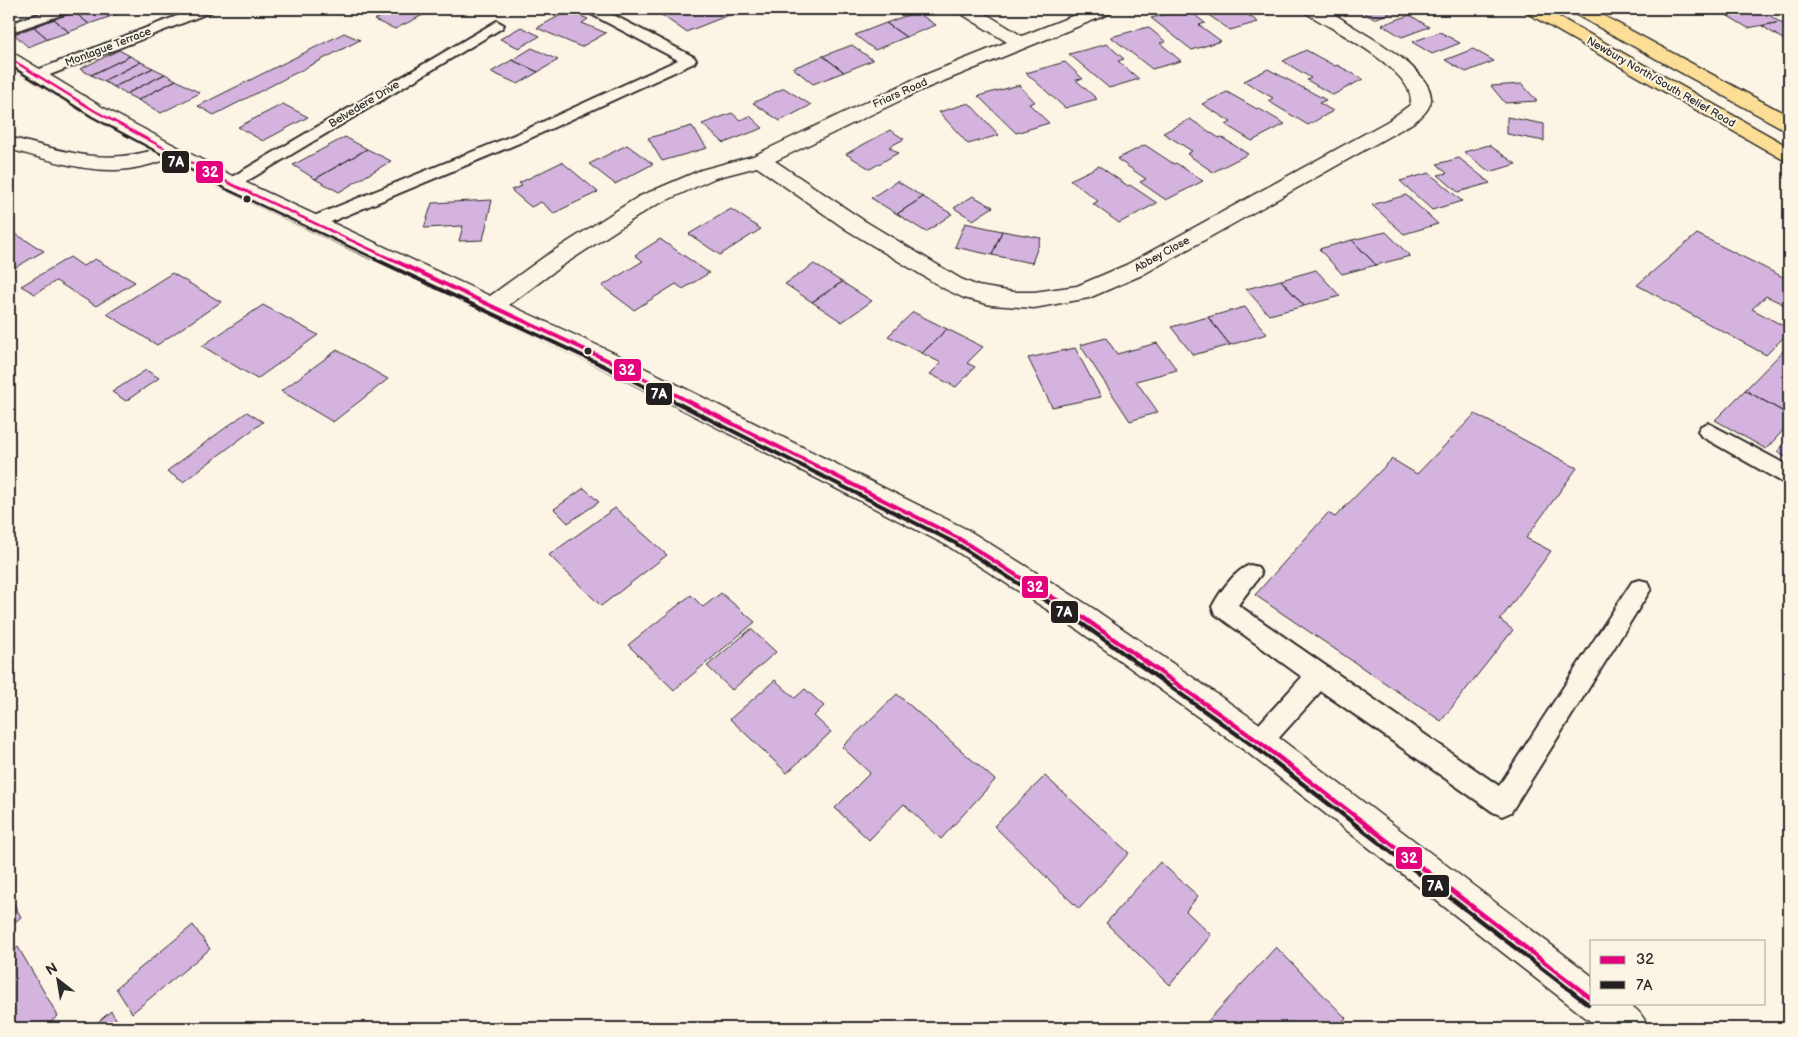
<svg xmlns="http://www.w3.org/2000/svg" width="1798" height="1037" viewBox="0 0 1798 1037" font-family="'Balsamiq Sans',sans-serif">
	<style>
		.building { fill: #d4b3df; stroke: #2b2b2b }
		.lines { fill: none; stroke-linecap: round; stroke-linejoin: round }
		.lane-casing { stroke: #2b2b2b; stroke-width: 4 }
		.street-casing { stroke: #2b2b2b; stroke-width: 3 }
		.highway-casing { stroke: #2b2b2b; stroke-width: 3 }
		.lane { fill: #fcf5e5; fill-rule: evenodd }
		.street { fill: #fcf5e5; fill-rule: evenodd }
		.highway { fill: #fdde96; fill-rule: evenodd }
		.bus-1-far2-casing { stroke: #fcf5e5; stroke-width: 5 }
		.bus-1-far1-casing { stroke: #fcf5e5; stroke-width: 8 }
		.bus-1-casing { stroke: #fcf5e5; stroke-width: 8 }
		.bus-2-far2-casing { stroke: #fcf5e5; stroke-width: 5 }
		.bus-2-far1-casing { stroke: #fcf5e5; stroke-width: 8 }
		.bus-2-casing { stroke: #fcf5e5; stroke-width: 8 }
		.bus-1-far2 { stroke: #e5007d; stroke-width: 2.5 }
		.bus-1-far1 { stroke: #e5007d; stroke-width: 4 }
		.bus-1 { stroke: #e5007d; stroke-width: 4.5 }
		.bus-2-far2 { stroke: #231f20; stroke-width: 2.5 }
		.bus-2-far1 { stroke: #231f20; stroke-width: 4 }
		.bus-2 { stroke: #231f20; stroke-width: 4.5 }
		.bus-dot { fill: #2b2b2b; stroke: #fcf5e5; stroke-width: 2 }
		.labels { text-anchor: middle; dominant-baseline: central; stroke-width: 4; stroke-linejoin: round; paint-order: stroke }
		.far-street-label { font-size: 11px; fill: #2b2b2b; stroke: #fcf5e5 }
		.line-badge { stroke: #fcf5e5; stroke-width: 2 }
		.badge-label { font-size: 14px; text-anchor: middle; font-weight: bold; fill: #fff }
	</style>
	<rect width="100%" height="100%" fill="#fcf5e5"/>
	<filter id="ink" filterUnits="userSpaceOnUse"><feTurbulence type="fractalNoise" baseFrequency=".02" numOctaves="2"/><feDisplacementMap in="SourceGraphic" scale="10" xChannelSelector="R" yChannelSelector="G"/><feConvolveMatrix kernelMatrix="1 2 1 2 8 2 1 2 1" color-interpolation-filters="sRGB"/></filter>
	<g filter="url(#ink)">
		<path class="building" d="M83 9H99L109 17 89 24 74 12Z
			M99 9H127L128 10 109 17Z
			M396 9H422L429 12 395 29 374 20Z
			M666 9H744L686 32 657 12Z
			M1187 9 1205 23 1199 25 1221 41 1192 50 1151 18Z
			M1200 9H1240L1258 22 1230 30Z
			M1357 9H1402L1374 19Z
			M1717 9H1759L1728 16Z
			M1759 9 1780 22 1748 28 1728 16Z
			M568 11 588 19 582 23 606 33 581 47 537 28Z
			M74 12 89 24 69 32 54 19Z
			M916 12 936 25 906 37 886 23Z
			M1410 15 1429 27 1402 37 1382 25Z
			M54 19 69 32 48 39 34 27Z
			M1780 22 1789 28V43L1762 26Z
			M886 23 906 37 875 50 855 35Z
			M34 27 48 39 28 47 14 34Z
			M521 27 540 36 519 48 500 39Z
			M1148 27 1166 42 1160 43 1181 61 1152 69 1111 37Z
			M1440 32 1460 43 1432 54 1412 42Z
			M344 33 360 40 214 115 198 106Z
			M1107 44 1124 59 1118 61 1139 79 1109 88 1069 54Z
			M852 45 873 60 844 72 823 56Z
			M532 48 558 60 538 72 512 60Z
			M1473 49 1494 61 1466 72 1445 60Z
			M119 50 130 56 91 75 80 69Z
			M1306 50 1335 66 1337 65 1363 79 1333 95 1307 80 1311 78 1283 61Z
			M130 56 141 62 103 81 91 75Z
			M823 56 844 72 813 84 793 68Z
			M512 60 538 72 518 84 491 72Z
			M141 62 153 68 114 87 103 81Z
			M1065 62 1083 79 1076 80 1097 99 1065 108 1026 73Z
			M153 68 165 74 126 94 114 87Z
			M1268 69 1326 100 1319 103 1333 111 1308 125 1268 101 1273 98 1244 81Z
			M165 74 176 80 138 100 126 94Z
			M176 80 200 93 161 113 138 100Z
			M1522 84 1537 101 1505 103 1491 86Z
			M1019 85 1035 102 1029 104 1049 123 1016 133 978 96Z
			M784 88 811 105 780 121 753 103Z
			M1227 92 1257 109 1258 108 1285 124 1252 141 1226 125 1231 122 1202 104Z
			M969 103 999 135 968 144 939 112Z
			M283 104 308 117 263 141 238 127Z
			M732 113 740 120 750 116 763 128 724 143 702 124Z
			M1507 117 1544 124V141L1507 134Z
			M1190 119 1219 138 1221 137 1248 154 1213 172 1187 154 1192 151 1163 133Z
			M692 126 707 148 662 161 648 138Z
			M890 130 904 139 889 147 898 153 870 169 846 154Z
			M345 137 367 149 315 179 293 165Z
			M627 145 653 164 615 184 589 164Z
			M1145 145 1174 164 1176 163 1203 181 1166 200 1140 182 1146 179 1117 159Z
			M1489 145 1516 164 1490 172 1464 152Z
			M367 149 391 161 339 192 315 179Z
			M1459 158 1490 183 1458 192 1438 175 1447 173 1437 164Z
			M562 162 598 192 554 213 541 202 531 207 511 190 522 186 519 183Z
			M1099 166 1128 186 1130 185 1157 203 1119 223 1093 204 1098 201 1070 180Z
			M1429 173 1462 201 1432 210 1400 181Z
			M897 181 923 197 897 214 871 198Z
			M1406 195 1438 224 1404 234 1372 205Z
			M973 196 993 207 973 220 954 208Z
			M923 197 952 214 926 232 897 214Z
			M492 200 483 240 459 241 463 226 424 228 432 203Z
			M731 209 761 229 720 255 689 234Z
			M965 223 1002 231 992 255 955 247Z
			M9 230 44 251 9 271Z
			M1002 231 1041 238 1032 263 992 255Z
			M1386 232 1410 256 1376 265 1352 240Z
			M1697 234 1789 280V307L1766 296 1752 309 1789 329V332L1766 355 1637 285Z
			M660 239 709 273 683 289 676 284 634 310 602 286 643 261 635 255Z
			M1352 240 1376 265 1342 274 1319 249Z
			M70 257 83 266 95 259 135 282 96 306 56 281 35 294 21 286Z
			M814 264 842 282 812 302 785 284Z
			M1316 270 1340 296 1304 306 1281 280Z
			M172 273 221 302 157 345 107 314Z
			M1281 280 1304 306 1269 315 1246 289Z
			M842 282 872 301 842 322 812 302Z
			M263 305 318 335 257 379 202 346Z
			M1245 307 1267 334 1230 345 1208 317Z
			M913 312 947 329 922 353 888 336Z
			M1208 317 1230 345 1193 355 1171 327Z
			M947 329 983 347 967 363 975 367 956 387 930 374 941 363 922 353Z
			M1106 338 1117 354 1157 343 1177 370 1136 381 1158 412 1130 421 1080 345Z
			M1789 345V415L1745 390Z
			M1075 348 1101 397 1052 407 1028 358Z
			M337 350 388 379 333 422 281 391Z
			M146 370 159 378 126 401 112 392Z
			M1745 390 1789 415V424L1766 449 1715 420Z
			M247 412 263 422 183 482 167 471Z
			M1475 414 1577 468 1526 538 1551 551 1500 620 1513 630 1441 721 1255 595 1328 513 1335 517 1392 459 1417 474Z
			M1789 439V459L1777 452Z
			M584 488 599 502 568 523 554 509Z
			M615 508 667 555 601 606 549 555Z
			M721 593 755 622 674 690 628 645 691 595 703 607Z
			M751 629 776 652 732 690 707 666Z
			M775 680 795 698 805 689 824 706 814 716 831 732 787 773 730 719Z
			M897 694 995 780 941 839 904 804 869 840 835 808 870 773 842 747Z
			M1045 776 1129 853 1079 909 994 826Z
			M1160 862 1198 896 1186 911 1211 935 1170 985 1106 923Z
			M9 895 21 917 9 927Z
			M193 925 210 949 132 1013 116 988Z
			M18 947 58 1016 43 1028H9V955Z
			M1276 947 1346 1018 1338 1028H1213L1207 1022Z
			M111 1011 122 1028H91Z"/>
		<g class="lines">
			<defs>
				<path id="lane" d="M53 9H72L70 12 9 33V24Z
					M195 9H213L211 12 42 78H32L30 75 32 72Z
					M585 9H602L694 57 696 60 694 63 524 141 321 226 315 227 309 226 307 222 309 218 514 135 678 60 587 12Z
					M497 21 504 25 502 28 237 187H225L223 184 225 181Z
					M1708 423 1789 466V484L1782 482 1701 436 1698 431 1701 426Z
					M1250 565 1258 567 1261 574 1238 605 1499 786 1632 582 1640 580 1648 582 1651 589 1511 812 1502 816 1493 812 1321 691 1268 750 1259 754 1250 750 1247 742 1250 734 1302 677 1215 614 1212 607C1219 593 1235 570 1250 565Z"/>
				<path id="street" d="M958 9H978L1022 36 1090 9H1114L1111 13 924 89 775 161 863 220 961 279 978 286 1013 292H1034L1077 286 1126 265 1388 121 1410 105C1421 73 1330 28 1306 13L1304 9C1309 9 1317 8 1323 9 1332 11 1344 21 1352 26 1373 39 1433 71 1431 100 1429 114 1413 123 1402 129L1142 275 1089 298 1034 308 991 305 964 298 945 289 847 230 757 167 715 178 652 207 560 267 509 305 614 353 968 530 1091 607 1270 731 1592 976V1003C1619 1003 1637 998 1648 1028H1599L1248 753 1071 625 948 546 596 365 224 189 169 159C152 164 133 170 115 170 79 171 43 158 9 149V137C60 150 101 166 153 150L88 115 9 66V53L15 54 102 107 238 179 490 296 544 257 638 197 701 170 753 156 910 81 1007 42 960 13Z"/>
				<path id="highway" d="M1524 9H1545L1789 147V161L1782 159 1527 13Z
					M1570 9H1591L1789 116V130L1782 128 1573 13Z"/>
			</defs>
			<use href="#lane" class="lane-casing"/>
			<use href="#street" class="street-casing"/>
			<use href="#highway" class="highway-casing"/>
			<use href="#lane" class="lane"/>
			<use href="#street" class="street"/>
			<use href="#highway" class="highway"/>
			<defs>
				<path id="bus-1-far2" d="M9 58 95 111 231 184 393 260"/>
				<path id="bus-1-far1" d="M391 259 605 359 958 538 1052 598"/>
				<path id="bus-1" d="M1050 596 1081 616 1259 742 1592 999"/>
				<path id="bus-2-far2" d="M9 65 92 117 228 190 378 260"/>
				<path id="bus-2-far1" d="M375 259 602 365 955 543 1041 598"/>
				<path id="bus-2" d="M1039 596 1078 621 1255 747 1588 1004"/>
			</defs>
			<use href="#bus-1-far2" class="bus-1-far2-casing"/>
			<use href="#bus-1-far1" class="bus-1-far1-casing"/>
			<use href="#bus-1" class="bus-1-casing"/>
			<use href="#bus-2-far2" class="bus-2-far2-casing"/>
			<use href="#bus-2-far1" class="bus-2-far1-casing"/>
			<use href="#bus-2" class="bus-2-casing"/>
			<use href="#bus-1-far2" class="bus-1-far2"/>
			<use href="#bus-1-far1" class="bus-1-far1"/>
			<use href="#bus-1" class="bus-1"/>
			<use href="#bus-2-far2" class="bus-2-far2"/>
			<use href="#bus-2-far1" class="bus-2-far1"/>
			<use href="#bus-2" class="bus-2"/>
		</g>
	</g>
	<g class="bus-dot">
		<circle cx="247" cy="199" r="4.5"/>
		<circle cx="588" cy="351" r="4.5"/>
	</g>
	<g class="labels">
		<g class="far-street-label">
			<text transform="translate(108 47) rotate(-21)">Montague Terrace</text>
			<text transform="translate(1661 82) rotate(30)">Newbury North/South Relief Road</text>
			<text transform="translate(900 93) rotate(-24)">Friars Road</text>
			<text transform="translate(364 104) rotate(-31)">Belvedere Drive</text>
			<text transform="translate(1162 254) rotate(-29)">Abbey Close</text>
		</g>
	</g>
	<g class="line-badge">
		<rect x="161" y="150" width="29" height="24" rx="5" fill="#231f20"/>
		<rect x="195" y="160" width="29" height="24" rx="5" fill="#e5007d"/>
		<rect x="613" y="358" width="29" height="24" rx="5" fill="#e5007d"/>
		<rect x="645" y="382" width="28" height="24" rx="5" fill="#231f20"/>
		<rect x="1021" y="575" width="28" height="24" rx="5" fill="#e5007d"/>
		<rect x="1050" y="600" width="29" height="24" rx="5" fill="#231f20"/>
		<rect x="1395" y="846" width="28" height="24" rx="5" fill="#e5007d"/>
		<rect x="1421" y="874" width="29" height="24" rx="5" fill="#231f20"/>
	</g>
	<g class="badge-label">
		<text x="176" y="167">7A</text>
		<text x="210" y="177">32</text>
		<text x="627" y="375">32</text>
		<text x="659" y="399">7A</text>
		<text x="1035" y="592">32</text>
		<text x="1064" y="617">7A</text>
		<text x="1409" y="863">32</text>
		<text x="1435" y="891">7A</text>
	</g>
	<rect width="1798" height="1037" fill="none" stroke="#fcf5e5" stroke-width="30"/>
	<rect x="15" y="15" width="1768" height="1007" fill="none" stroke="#2b2b2b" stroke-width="2" filter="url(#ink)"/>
	<rect x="1590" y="940" width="175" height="65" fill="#fcf5e5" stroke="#a8a49b"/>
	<rect x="1600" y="956" width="25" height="8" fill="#e5007d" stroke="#a8a49b"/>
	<text x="1636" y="964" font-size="15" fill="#2b2b2b">32</text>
	<rect x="1600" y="981" width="25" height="8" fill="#231f20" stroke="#a8a49b"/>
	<text x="1636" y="990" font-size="15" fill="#2b2b2b">7A</text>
	<g transform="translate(58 980) rotate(329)" stroke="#fcf5e5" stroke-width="4" paint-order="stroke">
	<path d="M0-4L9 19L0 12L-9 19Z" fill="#2b2b2b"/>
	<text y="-8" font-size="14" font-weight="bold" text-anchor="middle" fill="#2b2b2b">N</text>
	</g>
</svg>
